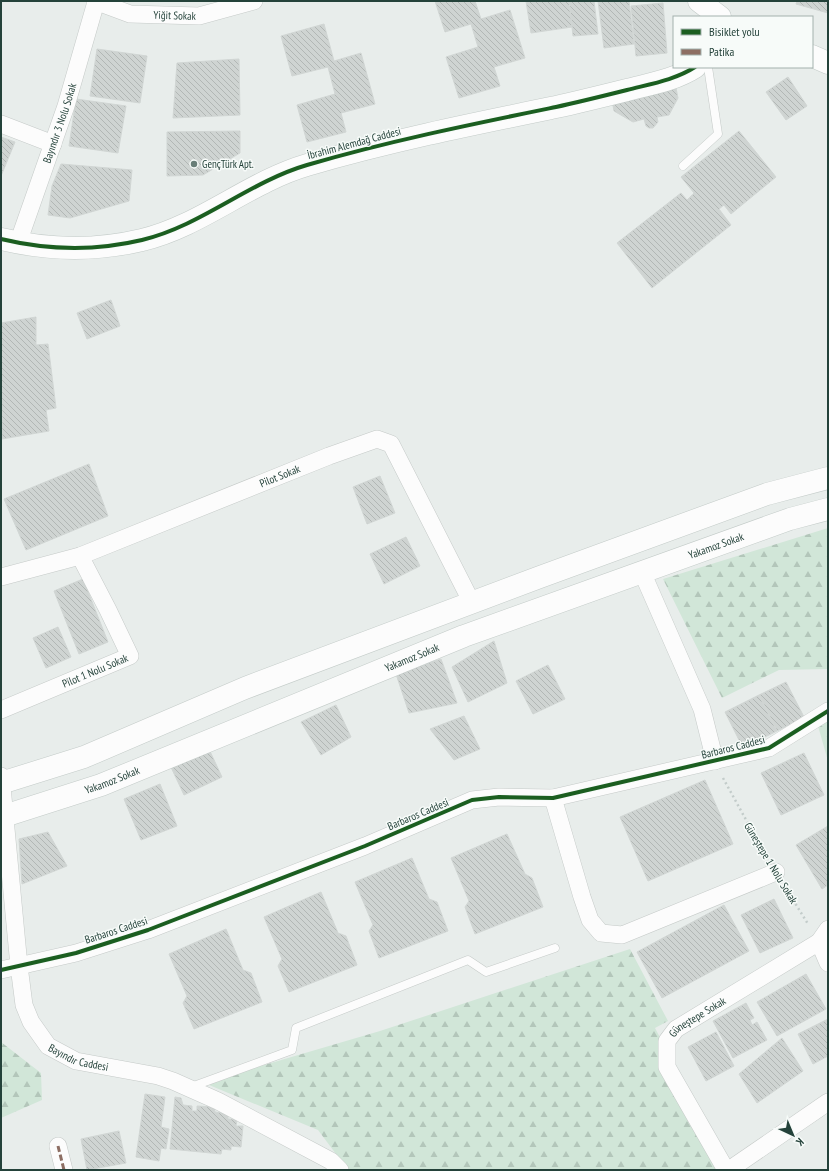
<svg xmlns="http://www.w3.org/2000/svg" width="829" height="1171" viewBox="0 0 829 1171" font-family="'PT Sans Narrow',sans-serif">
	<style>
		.forest { fill: url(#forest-firs) }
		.building { fill: url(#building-back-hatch); stroke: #d1d6d4 }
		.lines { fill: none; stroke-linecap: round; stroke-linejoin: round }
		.lane-casing { stroke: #c5cac8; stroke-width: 9 }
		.street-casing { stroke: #c5cac8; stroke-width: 18 }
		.secondary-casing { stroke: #c3cbc8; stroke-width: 23 }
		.path { stroke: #c3ccca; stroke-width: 2.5; stroke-dasharray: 2 3; stroke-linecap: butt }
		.lane { stroke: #fcfcfc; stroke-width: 8 }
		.street { stroke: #fcfcfc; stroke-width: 17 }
		.secondary { stroke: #fcfcfc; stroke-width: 22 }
		.quiet { stroke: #8d6e63; stroke-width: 3; stroke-dasharray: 6 3; stroke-linecap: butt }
		.cycleway-casing { stroke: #f7fbf9; stroke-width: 6 }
		.cycleway { stroke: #1b5e20; stroke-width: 4 }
		.poi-dot { fill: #697e78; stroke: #f7fbf9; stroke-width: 1.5 }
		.labels { text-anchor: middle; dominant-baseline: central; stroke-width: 3; stroke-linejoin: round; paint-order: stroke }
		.street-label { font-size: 11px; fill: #24423a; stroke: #f7fbf9 }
		.poi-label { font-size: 11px; fill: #24423a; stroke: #f7fbf9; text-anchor: start }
	</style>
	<defs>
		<pattern id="forest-firs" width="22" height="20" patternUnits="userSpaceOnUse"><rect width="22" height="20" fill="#d1e6d8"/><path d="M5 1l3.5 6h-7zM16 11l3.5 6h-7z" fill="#b3c6ba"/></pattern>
		<pattern id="building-back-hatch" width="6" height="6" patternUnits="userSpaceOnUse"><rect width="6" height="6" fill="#cfd4d2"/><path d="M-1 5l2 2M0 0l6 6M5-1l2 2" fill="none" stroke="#b2b7b5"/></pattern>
	</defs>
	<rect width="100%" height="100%" fill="#e8edeb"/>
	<path class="forest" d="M828 528V669L779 670 722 698 663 579Z
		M828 718V761L818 726Z
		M630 949 668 1021 655 1028 689 1093 721 1170H348L318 1130 209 1085 237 1073 380 1031Z
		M1 1042 41 1073 42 1100 1 1118Z"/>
	<path class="building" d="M435 1H475L481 19 510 10 525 58 494 67 500 86 459 98 446 57 478 47 471 24 445 32Z
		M526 1H569L572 27 531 33Z
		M569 1H594L598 34 573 36Z
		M598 1H629L634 44 604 48Z
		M797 1H828V13L796 4Z
		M663 3 667 53 636 56 631 6Z
		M324 24 334 61 361 53 375 104 341 113 346 132 307 142 297 105 335 94 328 67 292 76 281 36Z
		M97 49 147 56 140 103 90 96Z
		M239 59 240 115 173 118 177 63Z
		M788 77 807 106 786 120 766 92Z
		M675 83 678 98 669 115 657 117 658 122 653 128H649L646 126 644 119 633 122 614 111 611 94Z
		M76 99 126 106 118 153 69 146Z
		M240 131V153L203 175 167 176V132Z
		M739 131 776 177 731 214 724 205 719 209 731 225 652 288 617 243 681 193 687 200 694 193 681 177Z
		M1 137 15 142 1 176Z
		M61 164 132 170 129 201 70 218 48 215 52 186Z
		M111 300 120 326 87 339 77 313Z
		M36 317V345L48 344 56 408 46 410 49 431 2 439 1 323Z
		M89 464 108 516 26 550 4 499Z
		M380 476 395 513 367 524 353 487Z
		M406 537 420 566 384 584 370 554Z
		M83 579 108 642 79 654 54 591Z
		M58 627 71 657 46 668 33 638Z
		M494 641 507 683 468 702 452 667Z
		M441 659 457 703 409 713 396 674Z
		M548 665 565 699 533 714 516 681Z
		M786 682 804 717 777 731 759 695Z
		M759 695 777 731 743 748 725 712Z
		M336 705 351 737 321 755 301 722Z
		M464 716 480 749 454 760 430 729Z
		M208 747 222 777 184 795 170 765Z
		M804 753 824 795 781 815 761 773Z
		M705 780 733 844 648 881 620 817Z
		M160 784 177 826 141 840 124 799Z
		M828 826V885L822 889 796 845Z
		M48 832 67 866 22 884 19 839Z
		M507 834 525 874 532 878 543 907 475 934 465 907 469 901 451 858Z
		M412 858 429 899 437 902 448 931 379 958 369 931 373 925 355 882Z
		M321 892 338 933 346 936 357 965 289 992 278 966 282 959 264 917Z
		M774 899 793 938 760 953 741 915Z
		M724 905 749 951 662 998 637 952Z
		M226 929 243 970 251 973 262 1002 194 1029 183 1003 187 996 169 954Z
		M806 974 826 1009 777 1036 757 1002Z
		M746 1003 754 1018 750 1020 752 1025 757 1022 767 1040 733 1058 713 1021Z
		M828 1019V1056L813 1064 798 1034Z
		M716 1032 734 1066 706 1081 688 1047Z
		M782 1038 803 1071 757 1103 739 1074Z
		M145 1094 165 1097 161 1127 169 1129 166 1149 161 1148 159 1161 136 1157Z
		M175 1097 181 1098 183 1105 192 1106V1111H197V1106L214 1107 215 1112 228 1114V1119H237L236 1126H243L241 1147 231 1146V1150L222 1149 221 1154 170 1149Z
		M119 1131 126 1163 87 1170 81 1139Z"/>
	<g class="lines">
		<defs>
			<path id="lane" d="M683 166 718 134 708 67
				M191 1087 292 1050 296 1028 468 960 486 972 555 948"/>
			<g id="street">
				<path id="s1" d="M95 1 130 14 199 16 254 1"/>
				<path d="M1 124 53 144"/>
				<path id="s2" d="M18 243 66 106 96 2"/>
				<path d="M642 572 702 709 715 761"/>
				<path id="s3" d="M1 577 80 556 329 456 377 439 391 444 472 603"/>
				<path id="s4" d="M1 710 130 656 108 610 80 556"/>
				<path id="s5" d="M1 776 19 966 24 1005 31 1022 48 1046 76 1061 158 1076 173 1081 218 1101 331 1161 340 1170"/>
				<path d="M553 798 582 897 590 920 601 933 622 935 776 872"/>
				<path d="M819 942 828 963"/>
				<path d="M1 970 76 953 148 930 365 846 472 800 499 797 553 798 769 748 828 711"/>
				<path d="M58 1146 64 1170"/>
				<path id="s6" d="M726 1170 667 1067V1041L676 1029 819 942 828 929"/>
				<path d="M729 1170 828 1102"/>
			</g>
			<g id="secondary">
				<path d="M699 1 720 17"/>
				<path d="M812 56 828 63"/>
				<path d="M1 239C47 250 96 251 142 240 201 226 249 182 307 165 389 141 473 124 556 107 579 102 603 96 627 90 650 84 675 80 695 67"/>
				<path d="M1 783 84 757 245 688 540 577 767 494 828 478"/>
				<path id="s7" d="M1 817 101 785 464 636 790 519 828 509"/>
			</g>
		</defs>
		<use href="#lane" class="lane-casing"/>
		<use href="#street" class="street-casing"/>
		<use href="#secondary" class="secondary-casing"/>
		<path class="path" d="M723 778 766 856
			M785 887 808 924"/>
		<use href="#lane" class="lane"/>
		<use href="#street" class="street"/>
		<use href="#secondary" class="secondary"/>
		<path class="quiet" d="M58 1146 64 1170"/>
		<defs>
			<path id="cycleway" d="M1 239C47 250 96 251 142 240 201 226 249 182 307 165 389 141 473 124 556 107 579 102 603 96 627 90 650 84 675 80 695 67
				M1 970 76 953 148 930 365 846 472 800 499 797 553 798 769 748 828 711"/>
		</defs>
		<use href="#cycleway" class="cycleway-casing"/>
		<use href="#cycleway" class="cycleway"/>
	</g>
	<circle class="poi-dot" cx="194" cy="164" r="4"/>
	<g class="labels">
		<g class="street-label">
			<text stroke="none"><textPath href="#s1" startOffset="82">Yiğit Sokak</textPath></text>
			<text stroke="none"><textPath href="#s2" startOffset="127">Bayındır 3 Nolu Sokak</textPath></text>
			<text transform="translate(354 143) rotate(-15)">İbrahim Alemdağ Caddesi</text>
			<text stroke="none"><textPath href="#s3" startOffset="297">Pilot Sokak</textPath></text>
			<text stroke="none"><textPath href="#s7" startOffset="765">Yakamoz Sokak</textPath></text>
			<text stroke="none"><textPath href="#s7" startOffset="441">Yakamoz Sokak</textPath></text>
			<text stroke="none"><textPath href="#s4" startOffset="102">Pilot 1 Nolu Sokak</textPath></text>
			<text transform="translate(733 747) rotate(-14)">Barbaros Caddesi</text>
			<text stroke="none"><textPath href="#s7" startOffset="117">Yakamoz Sokak</textPath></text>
			<text transform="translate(418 814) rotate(-23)">Barbaros Caddesi</text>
			<text transform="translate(771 863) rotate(59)">Güneştepe 1 Nolu Sokak</text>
			<text transform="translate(116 930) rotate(-18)">Barbaros Caddesi</text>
			<text stroke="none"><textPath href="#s6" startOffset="184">Güneştepe Sokak</textPath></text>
			<text stroke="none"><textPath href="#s5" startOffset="311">Bayındır Caddesi</textPath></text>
		</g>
		<g class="poi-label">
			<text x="202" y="164">GençTürk Apt.</text>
		</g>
	</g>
	<rect width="829" height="1171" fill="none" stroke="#24423a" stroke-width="4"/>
	<rect x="673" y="16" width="140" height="52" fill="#f7fbf9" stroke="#a3b1ad"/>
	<rect x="681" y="29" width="20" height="6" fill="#1b5e20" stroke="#a3b1ad"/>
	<text x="709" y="36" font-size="12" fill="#24423a">Bisiklet yolu</text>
	<rect x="681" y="49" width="20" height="6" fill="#8d6e63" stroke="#a3b1ad"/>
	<text x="709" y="56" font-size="12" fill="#24423a">Patika</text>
	<g transform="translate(793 1135) rotate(136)" stroke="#f7fbf9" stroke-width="3" paint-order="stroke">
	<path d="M0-3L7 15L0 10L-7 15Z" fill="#24423a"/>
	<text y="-6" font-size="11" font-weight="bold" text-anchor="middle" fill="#24423a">K</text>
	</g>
</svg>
